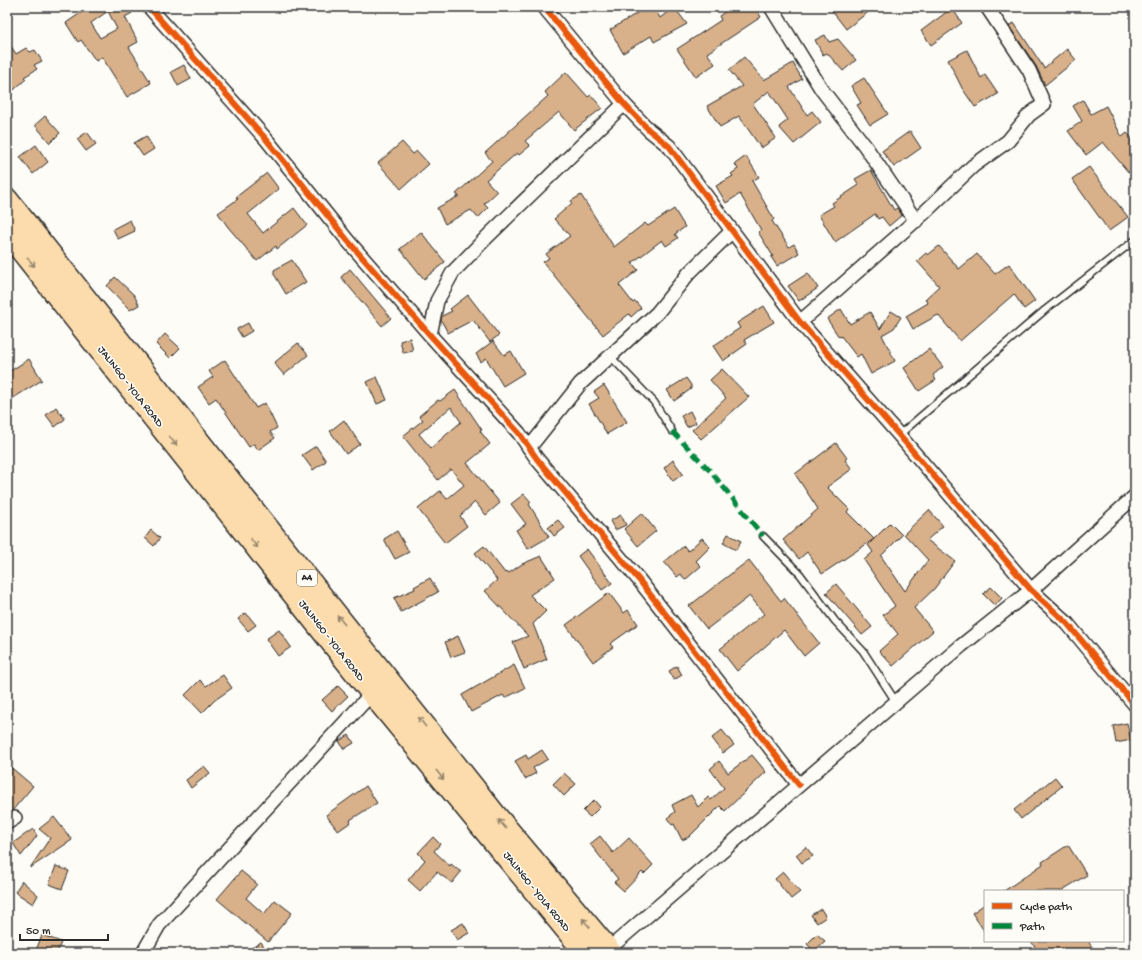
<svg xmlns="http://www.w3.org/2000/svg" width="1142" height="960" viewBox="0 0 1142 960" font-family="'Gochi Hand',sans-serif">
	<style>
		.building { fill: #d8b089; stroke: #2b2b2b; fill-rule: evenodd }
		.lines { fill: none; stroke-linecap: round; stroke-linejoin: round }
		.lane-casing { stroke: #2b2b2b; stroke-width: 9 }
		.street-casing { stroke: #2b2b2b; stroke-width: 16 }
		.highway-casing { stroke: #2b2b2b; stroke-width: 25 }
		.lane { stroke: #fdfcf7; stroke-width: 6 }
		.street { stroke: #fdfcf7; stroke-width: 13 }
		.highway { stroke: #fcdcac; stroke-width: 22 }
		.quiet { stroke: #00873e; stroke-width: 5; stroke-dasharray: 10 5; stroke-linecap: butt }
		.cycleway-casing { stroke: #fdfcf7; stroke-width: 8 }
		.cycleway { stroke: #e8590c; stroke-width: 6 }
		.oneway { stroke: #94846c }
		.labels { text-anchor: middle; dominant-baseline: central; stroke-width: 3; stroke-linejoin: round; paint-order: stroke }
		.shield { fill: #fdfcf7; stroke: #6a6a68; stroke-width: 1 }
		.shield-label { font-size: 10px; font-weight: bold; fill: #2b2b2b }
		.street-label { font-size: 11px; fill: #2b2b2b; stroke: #fdfcf7 }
	</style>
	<rect width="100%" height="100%" fill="#fdfcf7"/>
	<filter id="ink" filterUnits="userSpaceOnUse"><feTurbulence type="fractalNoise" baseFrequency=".025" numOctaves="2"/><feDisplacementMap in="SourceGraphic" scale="8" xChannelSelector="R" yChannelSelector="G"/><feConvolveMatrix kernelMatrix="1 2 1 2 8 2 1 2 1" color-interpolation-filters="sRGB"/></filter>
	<g filter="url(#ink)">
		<path class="building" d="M79 7H129L132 13 125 17 138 42 129 47 151 83 127 97 102 57 96 61 81 40 78 42 66 23 82 12ZM108 11 117 29 100 38 91 23Z
			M642 7H654L660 18 674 7 687 24 654 42 651 36 623 53 610 30 637 13 636 10Z
			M732 7H755L761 17 707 53 715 64 696 77 677 49 721 20 719 16Z
			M829 7H875L846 29Z
			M952 8 962 23 931 45 921 31Z
			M1014 23 1044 68 1067 49 1076 60 1045 85 1036 66 1009 26Z
			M825 35 829 42 838 39 856 60 843 71 827 53 823 55 815 40Z
			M7 40 16 54 26 48 30 52 35 50 42 61 34 65 37 69 24 77 26 79 7 96Z
			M967 50 981 78 985 75 998 94 975 107 962 88 948 60Z
			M744 57 764 80 793 63 802 79 789 87 807 115 812 111 821 122 794 144 779 127 788 120 769 91 753 104 776 138 761 148 739 116 720 127 707 106 742 86 729 70Z
			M184 65 191 79 178 86 171 72Z
			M566 72 588 97 591 95 602 108 574 130 559 112 525 141 530 146 519 155 517 153 486 180 497 192 484 204 488 208 478 218 471 210 445 224 437 208 459 196 456 194 492 161 485 153 548 96 545 92Z
			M864 78 888 114 870 125 857 105 861 103 851 86Z
			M1083 100 1091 114 1106 106 1122 137 1127 133 1135 142V168L1129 173 1103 142 1086 155 1068 131 1082 121 1073 106Z
			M45 116 60 133 50 143 35 125Z
			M910 131 921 148 894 167 882 151Z
			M87 132 96 144 86 151 77 139Z
			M146 136 154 149 143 156 134 143Z
			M402 142 413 154 417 151 429 164 401 189 378 163Z
			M36 145 48 162 33 174 20 157Z
			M746 156 759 177 752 181 774 219 772 221 789 247 794 244 799 253 777 266 771 257 773 256 758 232 761 230 740 194 726 203 716 186 733 176 731 174 738 169 735 164Z
			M1089 167 1128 217 1109 231 1072 179Z
			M871 170 894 210 897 208 902 215 889 226 882 217 878 219 875 214 835 242 819 215 834 206 832 203 859 185 855 179Z
			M267 173 279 189 248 214 263 233 294 208 307 225 277 249 276 246 257 261 228 227 218 213 238 199 236 197Z
			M581 195 614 247 645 223 648 226 674 209 685 227 675 234 678 238 666 246 662 240 632 263 638 270 619 285 633 303 635 301 641 308 631 317 629 314 603 335 543 262 549 258 546 254 570 236 554 219 572 203 571 201Z
			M130 220 135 231 118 239 113 229Z
			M421 232 445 262 424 279 400 249Z
			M939 246 959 269 977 254 995 274 1009 264 1035 301 1024 309 1014 294 960 341 938 315 913 329 906 316 928 303 925 299 939 286 917 261 926 253 928 255Z
			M292 260 306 282 286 294 274 274V270Z
			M350 269 391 318 382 326 341 277Z
			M808 273 818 288 799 301 788 286Z
			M115 277 134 295 139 305 130 310 107 286Z
			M468 295 499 335 490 342 473 320 448 333 441 320 442 316 452 311 450 309Z
			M764 306 774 322 744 340 747 344 723 361 713 346 740 328 737 323Z
			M841 309 850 324 870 312 880 329 891 311 901 317 894 328 882 335 895 361 871 374 861 354 857 357 841 336 839 337 827 319Z
			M248 323 252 331 242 337 237 329Z
			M165 334 180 348 170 358 156 344Z
			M410 338 413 351 403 353 400 341Z
			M493 341 504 355 511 351 524 373 503 386 486 358 481 362 476 354Z
			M298 343 308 355 284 375 274 363Z
			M929 349 943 367 933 375 936 380 919 391 904 368Z
			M29 359 42 380 7 402V373Z
			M225 360 256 408 265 403 277 428 270 432 275 438 258 450 254 444 249 447 216 398 209 403 198 387 213 377 209 371Z
			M722 369 749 397 701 439 692 430 726 398 710 380Z
			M377 377 387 400 377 404 367 382Z
			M686 378 691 385V389L674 401 667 390Z
			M604 385 627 422 607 434 589 404 599 398 594 392Z
			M455 390 482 430 480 431 490 444 467 463 500 503 486 515 475 502 460 516 467 526 445 543 418 509 440 491 447 499 464 485 451 469 438 480 403 436 423 420 419 416 438 400 440 401ZM451 407 461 422 431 448 419 434Z
			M56 407 65 419 55 427 46 415Z
			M690 411 696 423 687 427 681 416Z
			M344 420 360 444 346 454 330 431Z
			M836 443 847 458 845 460 852 469 827 487 849 509 847 512 874 539 890 523 902 535 881 556 905 591 928 560 904 534 929 510 943 526 927 540 955 561 934 589 914 608 933 631 893 666 879 651 898 634 883 615 895 606 864 560 873 552 868 545 874 539 822 574 807 552 799 559 783 540 818 509 795 474Z
			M316 446 326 461 313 470 302 455Z
			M673 460 683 474 673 481 664 468Z
			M524 494 531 502 529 504 549 537 528 549 516 530 526 524 511 504Z
			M642 513 656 531 638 546 624 529Z
			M621 515 626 525 615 530 610 521Z
			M558 520 565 528 554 536 548 528Z
			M151 530 160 538 154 546 145 538Z
			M397 531 409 552 395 559 384 539Z
			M728 534 741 541 736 550 723 543Z
			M702 538 710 547 696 561 701 566 685 580 681 574 677 577 664 562 684 546 688 551Z
			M484 546 505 573 507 571 509 573 522 564 541 556 555 578 530 595 546 611 533 624 547 659 524 669 513 642 528 636 485 591 497 580 475 553Z
			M587 549 612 583 602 590 578 556Z
			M749 560 781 601 784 598 819 643 804 656 784 630 737 671 720 649 764 614 750 596 707 629 689 606Z
			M430 578 438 592 401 612 394 598 415 589 414 587Z
			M836 584 872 627 862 635 826 593Z
			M991 587 1002 598 995 606 983 594Z
			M609 593 624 613 628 610 638 624 610 644 613 647 593 662 566 625Z
			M246 613 256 625 248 631 238 619Z
			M279 630 291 647 278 656 266 639Z
			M458 636 465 652 451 657 445 642Z
			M514 665 525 688 505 698 503 695 471 712 462 695Z
			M677 666 682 675 674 680 669 671Z
			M223 675 232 688 215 700 202 713 185 695 200 680 206 686Z
			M338 686 348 696 332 711 322 700Z
			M1127 723 1131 740 1116 743 1113 726Z
			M722 730 734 745 723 753 712 738Z
			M349 735 354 743 344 749 339 741Z
			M542 750 548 759 533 768 536 773 525 779 515 761 526 755 528 759Z
			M752 755 766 772 725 811 720 806 689 837 682 840 674 824 672 825 667 818 675 812 672 805 691 795 698 807 708 797 711 800 724 788 710 769 719 761 728 773Z
			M7 764 33 786 12 811 7 814Z
			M204 766 210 773 191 788 186 780Z
			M564 773 576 784 564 796 553 784Z
			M1055 777 1062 786 1021 819 1014 810Z
			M366 786 377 803 350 820 351 822 338 831 326 815Z
			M594 800 600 807 590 817 583 811Z
			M54 817 72 840 30 868 50 838 39 829Z
			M33 829 37 836 21 856 13 843Z
			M600 836 613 853 629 838 653 865 644 874 642 872 624 891 614 882 618 879 590 844Z
			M433 837 440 844 434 851 450 866 451 864 461 872 452 883 437 872 420 891 408 880 425 860 418 853Z
			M1068 845 1087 875 1061 891H1004L1043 864 1042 862Z
			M806 847 813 856 802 863 796 855Z
			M56 866 69 871 62 889 49 884Z
			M241 871 257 884 246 898 264 914 275 900 292 913 268 942 217 899Z
			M783 872 800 892 791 899 775 879Z
			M22 881 38 895 33 904 15 892Z
			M985 904V932L972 913Z
			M821 909 826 917 817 923 811 915Z
			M463 923 469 933 457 940 451 930Z
			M817 934 825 941 814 951 807 944Z
			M42 935 61 942 57 953H35Z
			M1031 941H1088L1096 953H1039Z
			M261 942 268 953H244Z"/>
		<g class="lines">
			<defs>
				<path id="lane" d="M610 356 654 402 672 431
					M899 435 1045 310 1135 240
					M763 536 800 574 835 621 863 651 896 702"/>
				<path id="street" d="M149 7 266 139 348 241 430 335 519 433 537 459 639 580 799 785
					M544 7 624 104 649 130 669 146 800 322 899 435 1031 590 1067 623 1135 705
					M771 7 822 90 865 146 916 221
					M800 322 924 213 973 166 1008 141 1029 115 1044 104 1029 70 987 7
					M430 335 437 301 453 272 488 236 624 104
					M529 448 580 384 657 313 689 273 732 231
					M7 823 15 818
					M143 953 159 925 372 693
					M604 953 961 646 1031 590 1135 496"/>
				<path id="highway" d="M7 200 495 815 611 953
					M7 232 372 693 586 953"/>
			</defs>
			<use href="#lane" class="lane-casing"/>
			<use href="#street" class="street-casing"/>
			<use href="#highway" class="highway-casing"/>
			<use href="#lane" class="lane"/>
			<use href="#street" class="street"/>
			<use href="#highway" class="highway"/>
			<path class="quiet" d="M672 431 712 473 763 536"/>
			<defs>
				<path id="cycleway" d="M149 7 266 139 348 241 430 335 519 433 537 459 639 580 799 785
					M544 7 624 104 649 130 669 146 800 322 899 435 1031 590 1067 623 1135 705"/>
			</defs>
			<use href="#cycleway" class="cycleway-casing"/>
			<use href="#cycleway" class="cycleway"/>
		</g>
		<defs><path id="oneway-shaft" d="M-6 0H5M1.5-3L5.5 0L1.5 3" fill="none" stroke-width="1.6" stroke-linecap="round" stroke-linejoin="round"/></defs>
		<g class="oneway">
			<use href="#oneway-shaft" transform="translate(31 262) rotate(52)"/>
			<use href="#oneway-shaft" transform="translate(173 441) rotate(52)"/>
			<use href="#oneway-shaft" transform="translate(254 543) rotate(52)"/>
			<use href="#oneway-shaft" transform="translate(341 620) rotate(-129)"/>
			<use href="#oneway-shaft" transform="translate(422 722) rotate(-128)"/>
			<use href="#oneway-shaft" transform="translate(440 775) rotate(51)"/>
			<use href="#oneway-shaft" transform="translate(502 824) rotate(-130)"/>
			<use href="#oneway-shaft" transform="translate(586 923) rotate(-130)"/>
		</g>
	</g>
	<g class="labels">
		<rect class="shield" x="297" y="570" width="20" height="16" rx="3"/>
		<g class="shield-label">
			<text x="307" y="578">A4</text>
		</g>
		<g class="street-label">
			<text transform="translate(130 387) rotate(52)">JALINGO - YOLA ROAD</text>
			<text transform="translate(331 641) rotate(52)">JALINGO - YOLA ROAD</text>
			<text transform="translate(536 892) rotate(51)">JALINGO - YOLA ROAD</text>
		</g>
	</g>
	<rect width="1142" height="960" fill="none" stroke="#fdfcf7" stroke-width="24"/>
	<rect x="12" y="12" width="1118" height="936" fill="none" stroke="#2b2b2b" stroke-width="1.5" filter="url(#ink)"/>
	<rect x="984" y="890" width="140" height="52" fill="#fdfcf7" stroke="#a9a8a5"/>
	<rect x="992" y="903" width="20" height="6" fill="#e8590c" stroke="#a9a8a5"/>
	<text x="1020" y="910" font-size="12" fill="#2b2b2b">Cycle path</text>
	<rect x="992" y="923" width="20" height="6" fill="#00873e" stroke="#a9a8a5"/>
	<text x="1020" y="930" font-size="12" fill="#2b2b2b">Path</text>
	<path d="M20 934v6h88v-6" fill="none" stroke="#2b2b2b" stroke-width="2"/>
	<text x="26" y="934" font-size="12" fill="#2b2b2b" stroke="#fdfcf7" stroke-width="3" paint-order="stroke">50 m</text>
</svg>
